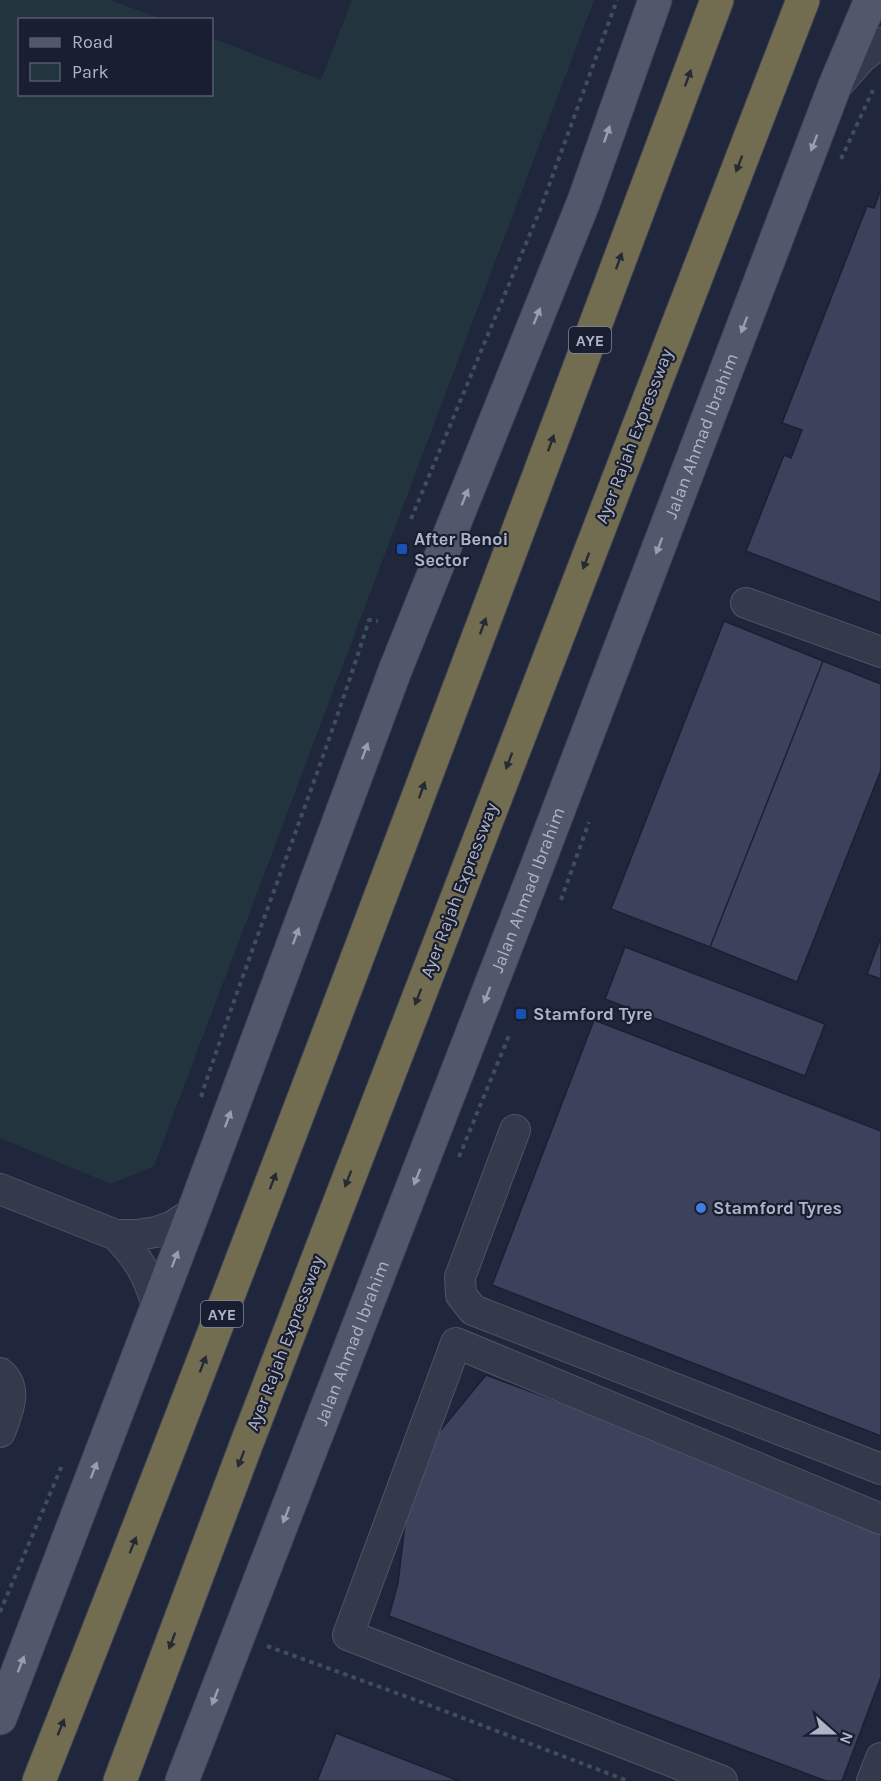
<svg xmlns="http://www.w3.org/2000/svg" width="881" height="1781" viewBox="0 0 881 1781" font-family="Karla,sans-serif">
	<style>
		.green { fill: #22343d }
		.building { fill: #3c425c; stroke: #1b2032; stroke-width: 1.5 }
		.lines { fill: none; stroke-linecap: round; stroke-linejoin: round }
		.minor-casing { stroke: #4f5466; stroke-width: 32 }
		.major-casing { stroke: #3d4255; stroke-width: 35 }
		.highway-casing { stroke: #3c4153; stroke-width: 35 }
		.path { stroke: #3d5057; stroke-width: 4; stroke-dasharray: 4.5 4.5; stroke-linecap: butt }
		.minor { stroke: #34394c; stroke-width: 30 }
		.major { stroke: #52586c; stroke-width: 33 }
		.highway { stroke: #726c50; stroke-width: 33 }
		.oneway { fill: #262a35 }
		.oneway2 { fill: #989db1 }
		.transit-dot { fill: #1a4fb4; stroke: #191e30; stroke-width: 2 }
		.shop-dot { fill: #3f7fe0; stroke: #191e30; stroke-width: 2 }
		.labels { text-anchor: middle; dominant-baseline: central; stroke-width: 4.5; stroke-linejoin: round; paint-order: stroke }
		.shield { fill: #191e30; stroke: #82879a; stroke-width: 1.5 }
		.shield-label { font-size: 16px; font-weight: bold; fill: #afb4c8 }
		.street-label { font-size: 18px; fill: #afb4c8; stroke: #191e30 }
		.poi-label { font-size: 18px; font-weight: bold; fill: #afb4c8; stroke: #191e30; text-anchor: start }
	</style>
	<rect width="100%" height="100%" fill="#20263c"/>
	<path class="green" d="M0 0H110L162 19 20 20V94H212V38L321 80 352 0H594L154 1166 111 1184 0 1138Z"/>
	<path class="building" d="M881 189V603L746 551 784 455 791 458 802 430 782 423 867 206 874 208Z
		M724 621 823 661 710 947 611 909Z
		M823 661 881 684V770L797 982 710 947Z
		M881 937V979L867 974Z
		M625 947 825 1024 805 1076 605 999Z
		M594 1020 881 1131V1436L492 1285Z
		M486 1375 881 1521V1677L842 1781H826L389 1616 398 1583 405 1524 435 1437Z
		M336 1733 459 1781H317Z"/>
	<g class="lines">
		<defs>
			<path id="minor" d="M840 82 862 57 881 43
				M746 603 881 652
				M515 1130 460 1277 461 1295 473 1310 881 1469
				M0 1189 116 1235H137L156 1232 173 1226 193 1213
				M116 1235C139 1259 147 1273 157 1305
				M0 1373C19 1389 7 1413 0 1432
				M722 1781 348 1635 456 1343 881 1519
				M872 1781 881 1758"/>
			<g id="major">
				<path d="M0 1718 193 1213 396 668 584 201 655 0"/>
				<path id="s1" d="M182 1781 536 869 834 88 871 0"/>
			</g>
			<path id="highway" d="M39 1781C273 1190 494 595 717 0
				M120 1781 246 1445 803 0"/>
		</defs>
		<use href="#minor" class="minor-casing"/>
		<use href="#major" class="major-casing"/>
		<use href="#highway" class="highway-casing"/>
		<path class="path" d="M841 159 873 90
			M411 519 540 210 617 0
			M561 900 589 822
			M201 1097C254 937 318 781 369 620L378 621
			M459 1157 510 1033
			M0 1612 63 1463
			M267 1646 413 1699 628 1781"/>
		<use href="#minor" class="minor"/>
		<use href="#major" class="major"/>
		<use href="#highway" class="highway"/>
	</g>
	<defs><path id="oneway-solid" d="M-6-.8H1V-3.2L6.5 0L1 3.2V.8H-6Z" transform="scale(1.5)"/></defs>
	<g class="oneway">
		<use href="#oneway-solid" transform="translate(688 78) rotate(-70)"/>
		<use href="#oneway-solid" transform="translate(739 164) rotate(111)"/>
		<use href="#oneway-solid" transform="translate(619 261) rotate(-70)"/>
		<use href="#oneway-solid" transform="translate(551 443) rotate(-70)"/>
		<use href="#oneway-solid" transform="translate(586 561) rotate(111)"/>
		<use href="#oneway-solid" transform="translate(483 626) rotate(-70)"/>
		<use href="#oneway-solid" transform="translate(509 761) rotate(111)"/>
		<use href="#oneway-solid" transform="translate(422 790) rotate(-70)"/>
		<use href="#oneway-solid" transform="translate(418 997) rotate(111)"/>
		<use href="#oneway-solid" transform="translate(348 1179) rotate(111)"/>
		<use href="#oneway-solid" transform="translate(273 1181) rotate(-69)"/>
		<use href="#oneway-solid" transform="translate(203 1364) rotate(-69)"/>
		<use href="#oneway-solid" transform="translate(241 1459) rotate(111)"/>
		<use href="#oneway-solid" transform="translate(133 1545) rotate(-68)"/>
		<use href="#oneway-solid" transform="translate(172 1641) rotate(111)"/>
		<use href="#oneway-solid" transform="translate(61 1727) rotate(-68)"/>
	</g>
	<g class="oneway2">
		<use href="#oneway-solid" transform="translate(607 134) rotate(-71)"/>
		<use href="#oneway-solid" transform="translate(814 143) rotate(111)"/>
		<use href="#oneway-solid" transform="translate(537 316) rotate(-68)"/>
		<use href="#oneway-solid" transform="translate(744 325) rotate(111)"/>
		<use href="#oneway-solid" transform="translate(465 497) rotate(-68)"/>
		<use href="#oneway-solid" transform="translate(659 546) rotate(111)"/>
		<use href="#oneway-solid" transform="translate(365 751) rotate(-70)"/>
		<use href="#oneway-solid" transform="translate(296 936) rotate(-70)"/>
		<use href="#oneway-solid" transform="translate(487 995) rotate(111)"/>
		<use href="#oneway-solid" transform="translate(228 1119) rotate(-70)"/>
		<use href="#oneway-solid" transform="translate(417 1177) rotate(111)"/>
		<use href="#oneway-solid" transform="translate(175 1259) rotate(-69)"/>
		<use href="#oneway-solid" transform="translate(94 1470) rotate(-69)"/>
		<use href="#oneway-solid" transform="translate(286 1515) rotate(111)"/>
		<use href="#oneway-solid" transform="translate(21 1664) rotate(-69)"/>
		<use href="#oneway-solid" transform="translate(215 1697) rotate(111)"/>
	</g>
	<g class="transit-dot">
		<rect x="396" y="543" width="12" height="12" rx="3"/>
		<rect x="515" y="1008" width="12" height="12" rx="3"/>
	</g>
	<circle class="shop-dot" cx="701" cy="1208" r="6"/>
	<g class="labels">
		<g class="shield">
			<rect x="569" y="327" width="42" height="26" rx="4.5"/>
			<rect x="201" y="1301" width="42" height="26" rx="4.5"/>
		</g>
		<g class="shield-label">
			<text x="590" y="340">AYE</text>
			<text x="222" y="1314">AYE</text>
		</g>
		<g class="street-label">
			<text transform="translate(634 436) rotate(-69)">Ayer Rajah Expressway</text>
			<text stroke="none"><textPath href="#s1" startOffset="1442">Jalan Ahmad Ibrahim</textPath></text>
			<text transform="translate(459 890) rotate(-69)">Ayer Rajah Expressway</text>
			<text stroke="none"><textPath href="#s1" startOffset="956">Jalan Ahmad Ibrahim</textPath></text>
			<text transform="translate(285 1343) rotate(-69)">Ayer Rajah Expressway</text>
			<text stroke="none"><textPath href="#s1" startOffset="470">Jalan Ahmad Ibrahim</textPath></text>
		</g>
		<g class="poi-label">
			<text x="414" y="539">After Benoi<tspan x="414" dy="21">Sector</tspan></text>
			<text x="533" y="1014">Stamford Tyre</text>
			<text x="713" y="1208">Stamford Tyres</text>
		</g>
	</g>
	<rect x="18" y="18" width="195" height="78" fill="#191e30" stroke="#555a6d" stroke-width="1.5"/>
	<rect x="30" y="38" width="30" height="9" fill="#52586c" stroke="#555a6d" stroke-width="1.5"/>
	<text x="72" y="48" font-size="18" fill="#afb4c8">Road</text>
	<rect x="30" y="63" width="30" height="18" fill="#22343d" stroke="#555a6d" stroke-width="1.5"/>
	<text x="72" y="78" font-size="18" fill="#afb4c8">Park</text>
	<g transform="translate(833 1733) rotate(111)" stroke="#191e30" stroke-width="4.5" paint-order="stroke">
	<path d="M0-4.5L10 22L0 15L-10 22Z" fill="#afb4c8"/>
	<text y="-9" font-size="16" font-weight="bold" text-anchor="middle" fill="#afb4c8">N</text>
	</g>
</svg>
